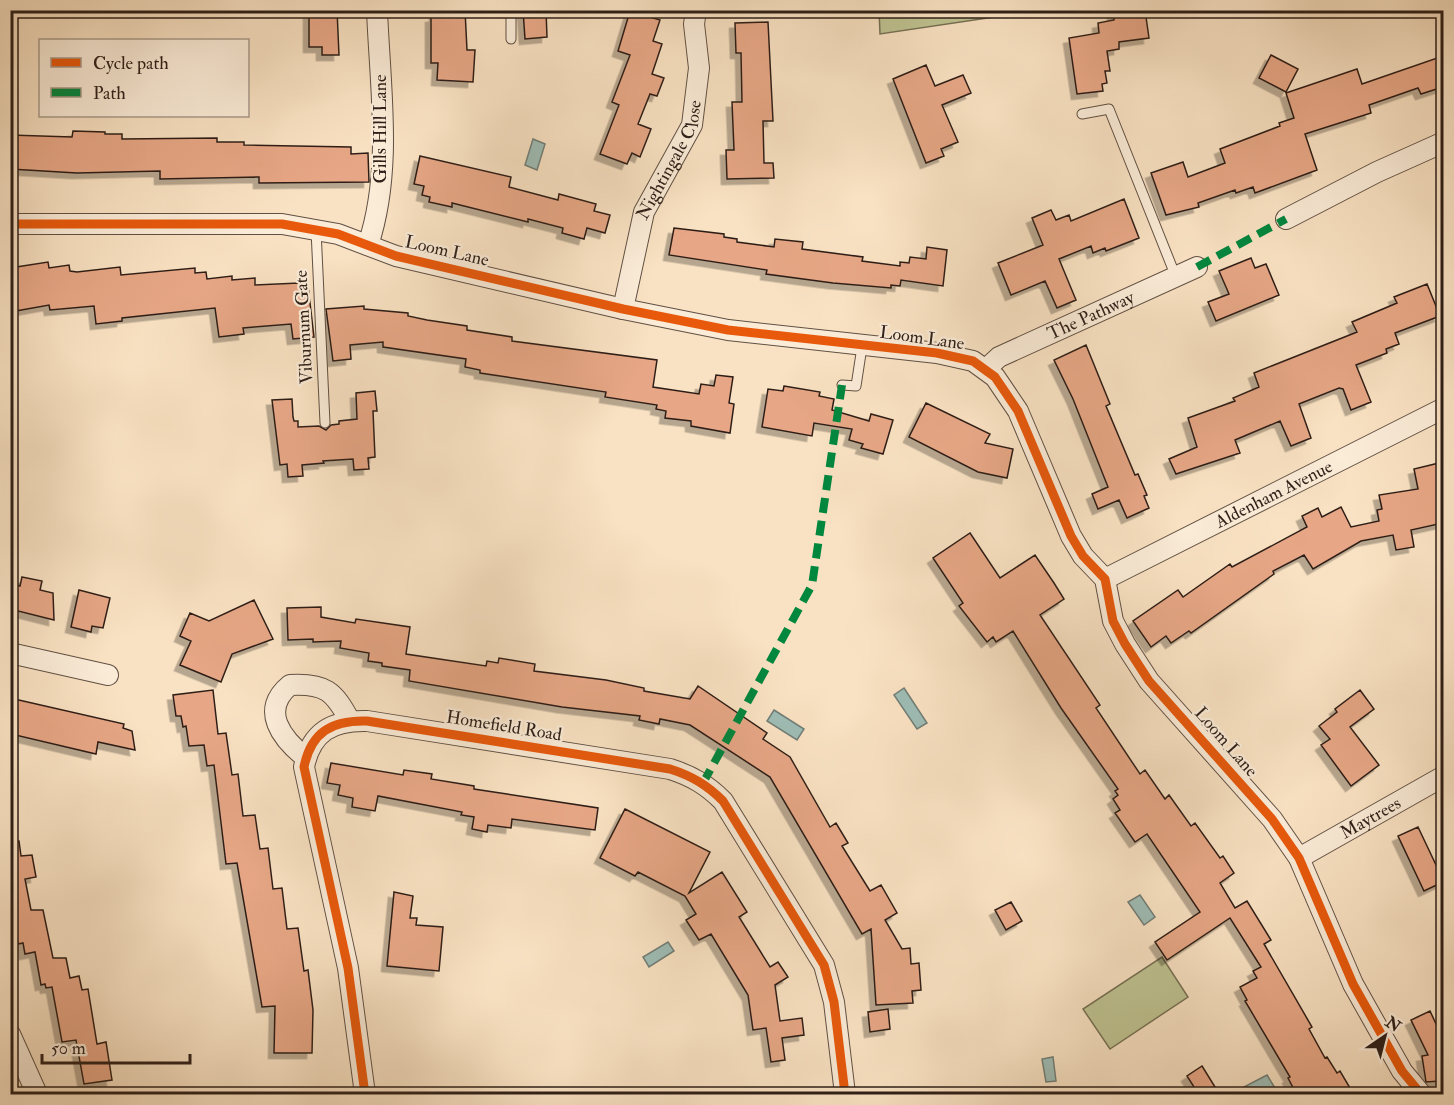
<svg xmlns="http://www.w3.org/2000/svg" width="1454" height="1105" viewBox="0 0 1454 1105" font-family="'IM FELL Double Pica',serif">
	<style>
		.green { fill: #bfc392; stroke: #767155; stroke-width: 1.5 }
		.water { fill: #9ebdb6; stroke: #717e77; stroke-width: 1.5 }
		.building { fill: #e7a786; stroke: #2e1f18; stroke-width: 1.5; filter: url(#shadow) }
		.lines { fill: none; stroke-linecap: round; stroke-linejoin: round }
		.lane-casing { stroke: #615043; stroke-width: 11 }
		.street-casing { stroke: #615043; stroke-width: 22 }
		.lane { stroke: #fbecd8; stroke-width: 9 }
		.street { stroke: #fbecd8; stroke-width: 20 }
		.quiet { stroke: #00873e; stroke-width: 8; stroke-dasharray: 15 8; stroke-linecap: butt }
		.cycleway-casing { stroke: #fbecd8; stroke-width: 13 }
		.cycleway { stroke: #e8590c; stroke-width: 9 }
		.labels { text-anchor: middle; dominant-baseline: central; stroke-width: 4.5; stroke-linejoin: round; paint-order: stroke }
		.street-label { font-size: 18px; fill: #2e1f18; stroke: #fbecd8 }
	</style>
	<defs>
		<filter id="shadow"><feDropShadow dx="-5.5" dy="5.5" stdDeviation="0" flood-color="#0004"/></filter>
	</defs>
	<rect width="100%" height="100%" fill="#f9e2c3"/>
	<filter id="stains"><feTurbulence type="fractalNoise" baseFrequency=".00333" numOctaves="4"/><feColorMatrix values="0 0 0 0 .2 0 0 0 0 .09 0 0 0 0 .02 0 0 0 .5 -.17"/></filter>
	<radialGradient id="worn" r=".72"><stop offset=".6" stop-color="#630" stop-opacity="0"/><stop offset="1" stop-color="#630" stop-opacity=".3"/></radialGradient>
	<path class="green" d="M879 10H1034V11L880 34Z
		M1162 957 1188 997 1110 1049 1083 1009Z"/>
	<path class="water" d="M533 139 545 144 537 170 525 165Z
		M904 688 927 723 917 729 894 695Z
		M774 710 804 729 797 740 767 721Z
		M1140 895 1155 917 1144 925 1128 902Z
		M668 942 674 951 649 967 643 957Z
		M1053 1057 1056 1081 1046 1082 1042 1059Z
		M1267 1075 1275 1088 1264 1094H1243L1240 1089Z"/>
	<path class="building" d="M309 10H337L339 55H322V47H309Z
		M435 10H465L467 50H475L473 82 437 80 438 63H431V17H435Z
		M523 10H546L547 37 525 39Z
		M1145 10 1149 38 1119 42V49L1107 51 1110 71H1105L1107 83 1102 84 1103 91 1077 94 1069 38 1099 33 1098 23 1114 20 1113 12Z
		M630 11 660 20 653 41 662 44 652 74 664 78 657 96 650 94 638 124 651 129 640 157 632 153 627 164 600 154 619 105 612 102 630 55 618 51Z
		M768 22 773 121H763L764 163H773L774 178 727 179 726 150H734L732 102H742L741 53H736L735 23Z
		M1271 55 1298 69 1286 92 1259 78Z
		M1443 56V87L1421 94 1418 88 1369 105 1371 113 1305 134 1317 170 1255 193 1253 187 1236 193 1235 190 1198 203 1199 207 1166 215 1151 173 1183 162 1188 177 1225 163 1220 149 1280 126 1279 123 1294 118 1286 93 1357 69 1362 84Z
		M926 65 935 86 963 75 971 93 942 105 958 142 941 149 944 156 926 163 893 79Z
		M73 131 105 132V134H122V139L217 138V142H244V145L351 147V154L368 153 369 182 259 183V177L160 179V171L77 173 10 169V135L72 137Z
		M420 156 511 177 509 187 558 200 559 194 596 204 594 211 610 215 605 233 587 228 584 239 562 233 563 228 528 219V222L452 203V207L429 202 430 197 422 195 424 186 414 184Z
		M1124 199 1139 238 1106 251 1105 248 1093 253 1091 246 1059 259 1076 300 1057 308 1045 281 1011 295 998 263 1043 245 1032 218 1051 210 1056 220 1069 215 1071 221Z
		M674 228 724 234V237L737 239V242L774 247 775 239 803 242 802 249 863 257 862 261 900 266V262L909 263 910 257 926 259 927 247 947 250 943 286 901 280 900 286 891 285V288L833 283 766 274 767 270 669 255Z
		M1251 258 1255 268 1266 264 1279 295 1216 321 1208 302 1229 294 1219 271Z
		M48 262 49 268 69 265 70 271 77 272 120 267 121 275 195 268V273L206 272 207 279 232 276V280L255 278V285L299 283V287L308 286 314 337 293 339 291 324 243 328 244 334 219 337 215 308 122 318V321L96 324 94 306 50 310 49 305 10 312V268Z
		M1427 284 1440 316 1395 333 1399 344 1386 349 1387 353 1356 365 1371 402 1351 410 1343 389 1339 388 1299 404 1311 438 1291 446 1280 421 1235 440 1240 453 1176 474 1169 459 1197 447 1188 418 1235 401 1233 398 1259 387 1254 373 1357 332 1352 322 1397 303 1394 297Z
		M364 306V309L408 313V316L427 320 467 326V330L512 337V341L657 360 653 387 699 394 701 384 714 386 716 375 733 377 729 403 734 404 730 433 691 426V421L665 418 666 411 656 409 657 405 605 397 606 392 480 373V370L465 367 466 359 383 347V342L350 345 351 359 333 361 326 309Z
		M1086 345 1110 404 1106 406 1135 475 1138 474 1147 495 1144 496 1149 508 1127 518 1119 500 1098 509 1092 494 1108 487 1073 399 1054 360Z
		M784 386 820 392 819 396 834 399 832 410 869 421 871 414 893 420 883 454 861 448 863 444 849 440 852 429 814 423 812 436 762 427 768 389 783 391Z
		M375 391 377 411H373L375 457 368 458 369 469 354 470 353 459 323 461 324 463 302 465 303 476 288 477 287 464 280 465 272 400 292 399 293 417 294 421H298V427L319 426 326 430 331 425 339 424V421L357 419 356 393Z
		M926 403 990 434 985 443 1013 449 1007 478 978 472 909 437Z
		M1439 463 1443 482V523L1411 530 1414 547 1396 550 1393 535 1361 541 1313 569 1304 555 1273 571 1274 574 1191 633 1189 631 1171 643 1166 636 1151 647 1133 621 1178 590 1183 597 1230 564 1232 567 1307 527 1302 516 1318 508 1322 517 1341 507 1351 527 1379 521 1377 510 1382 509 1379 495 1418 489 1414 469Z
		M970 533 1000 578 1035 555 1054 583 1064 599 1040 615 1100 705 1096 708 1140 774 1145 770 1165 799 1169 795 1191 826 1195 823 1220 858 1223 856 1234 873 1220 883 1235 908 1247 901 1271 940 1264 944 1312 1027 1309 1029 1325 1058 1327 1057 1337 1073 1340 1071 1350 1088 1346 1090 1348 1095H1297L1288 1078 1290 1077 1245 1001 1247 1000 1240 987 1257 978 1253 971 1261 967 1230 918 1167 960 1155 942 1200 912 1147 834 1135 842 1115 813 1120 810 1113 799 1118 795 1115 791 1118 789 1061 708 1013 631 996 642 993 637 987 642 959 606 963 603 933 558Z
		M22 577 42 581 40 590 53 593 54 620 10 609V583L20 586Z
		M79 590 110 598 103 628 92 626 91 632 71 627Z
		M254 600 273 639 232 654 221 682 180 665 191 641 180 636 190 613 209 621Z
		M321 607V617L355 623 356 619 410 627 406 654 486 666 487 661 498 663 499 658 535 664 534 671 606 680 644 688V691L690 699 698 686 767 733 763 739 790 757 830 827 836 823 848 843 842 846 870 891 881 885 897 913 885 920 902 949 910 948 911 964 919 963 921 990 912 991 913 1003 876 1005 871 929 862 934 770 777 690 725 660 719 659 724 639 720 640 716 562 707 409 681 410 670 382 666V663L368 661 369 653 340 648 341 641 313 642V639L288 640 287 608Z
		M213 690 218 734 226 733 232 775 238 774 243 816 255 815 260 849 268 848 273 889 282 888 287 929 298 928 304 971 308 970 313 1010 312 1053H274L275 1006 262 1007 237 863 226 864 214 765 207 766 204 745 189 746 186 726 183 727 181 716H176L173 695Z
		M1360 690 1374 709 1350 727 1379 765 1351 786 1321 745 1330 739 1319 726 1337 712 1335 709Z
		M10 698 124 724 123 728 132 731 135 750 98 742 96 754 11 734 13 723 10 722Z
		M331 763 403 775 404 770 432 774 431 779 474 786V789L598 808 595 830 512 819 511 828 488 825 487 832 472 829 474 817 461 815 462 812 378 796 375 811 352 807 353 798 338 795 340 785 327 783Z
		M625 809 710 852 689 893 722 872 747 912 739 917 770 967 778 962 788 977 775 985 780 1021 802 1018 804 1035 782 1038 785 1060 771 1062 766 1028 753 1030 748 995 711 934 699 940 686 920 696 914 685 896 638 872 635 876 600 858Z
		M1418 827 1437 867 1443 864V882L1424 891 1398 836Z
		M19 841 21 856 32 855 36 877 25 879 31 910H43L53 958H66L70 978 79 976 82 990 88 989 97 1044 106 1042 112 1080 84 1084 76 1040 62 1042 52 987 46 988 45 984 41 985 35 952 25 954 23 943 18 944 14 922 10 923V842Z
		M394 892 413 896 410 918H417L416 925 443 927 439 971 387 966Z
		M1011 902 1022 921 1006 930 995 910Z
		M888 1009 890 1029 870 1032 868 1012Z
		M1430 1011 1443 1039V1089L1440 1081 1426 1082 1422 1056 1428 1055 1411 1020Z
		M1202 1066 1220 1095H1199L1187 1076Z"/>
	<g class="lines">
		<defs>
			<path id="lane" d="M511 10V39
				M1082 114 1109 109 1176 277
				M316 230 325 423
				M842 385 856 386 862 347"/>
			<g id="street">
				<path d="M1286 219 1377 172 1444 142"/>
				<path d="M10 224H282L338 234 396 256 623 309 728 330 937 353 973 361 995 377 1018 411 1071 536 1083 556 1105 579 1113 621 1125 644 1149 681 1272 819 1299 858 1353 984 1402 1071 1421 1094"/>
				<path d="M368 245C393 170 380 88 377 10"/>
				<path id="s1" d="M623 309 644 212 692 125 699 68 694 24 696 10"/>
				<path id="s2" d="M987 368 999 357 1197 267"/>
				<path id="s3" d="M1105 579 1444 408"/>
				<path d="M10 653 108 675"/>
				<path d="M306 758C282 739 259 710 290 685 325 683 334 691 350 721"/>
				<path id="s4" d="M1299 858 1444 776"/>
				<path d="M10 1034 37 1094"/>
				<path d="M365 1094 348 968 304 767C311 732 332 720 367 721L670 769C692 776 707 785 723 801L824 965 834 1002 845 1094"/>
			</g>
		</defs>
		<use href="#lane" class="lane-casing"/>
		<use href="#street" class="street-casing"/>
		<use href="#lane" class="lane"/>
		<use href="#street" class="street"/>
		<path class="quiet" d="M1197 267 1286 219
			M703 783 812 585 842 385"/>
		<defs>
			<path id="cycleway" d="M10 224H282L338 234 396 256 623 309 728 330 937 353 973 361 995 377 1018 411 1071 536 1083 556 1105 579 1113 621 1125 644 1149 681 1272 819 1299 858 1353 984 1402 1071 1421 1094
				M365 1094 348 968 304 767C311 732 332 720 367 721L670 769C692 776 707 785 723 801L824 965 834 1002 845 1094"/>
		</defs>
		<use href="#cycleway" class="cycleway-casing"/>
		<use href="#cycleway" class="cycleway"/>
	</g>
	<g class="labels">
		<g class="street-label">
			<text transform="translate(380 129) rotate(-90)">Gills Hill Lane</text>
			<text stroke="none"><textPath href="#s1" startOffset="158">Nightingale Close</textPath></text>
			<text transform="translate(447 251) rotate(13)">Loom Lane</text>
			<text stroke="none"><textPath href="#s2" startOffset="117">The Pathway</textPath></text>
			<text transform="translate(304 327) rotate(-93)">Viburnum Gate</text>
			<text transform="translate(922 338) rotate(8)">Loom Lane</text>
			<text stroke="none"><textPath href="#s3" startOffset="189">Aldenham Avenue</textPath></text>
			<text transform="translate(504 726) rotate(9)">Homefield Road</text>
			<text transform="translate(1226 742) rotate(49)">Loom Lane</text>
			<text stroke="none"><textPath href="#s4" startOffset="82">Maytrees</textPath></text>
		</g>
	</g>
	<rect width="1454" height="1105" fill="none" stroke="#f9e2c3" stroke-width="36"/>
	<rect x="12" y="12" width="1430" height="1081" fill="none" stroke="#2e1f18" stroke-width="3"/>
	<rect x="18" y="18" width="1418" height="1069" fill="none" stroke="#2e1f18" stroke-width="1.5"/>
	<rect x="39" y="39" width="210" height="78" fill="#fbecd8" stroke="#a99a8b" stroke-width="1.5"/>
	<rect x="51" y="58" width="30" height="9" fill="#e8590c" stroke="#a99a8b" stroke-width="1.5"/>
	<text x="93" y="69" font-size="18" fill="#2e1f18">Cycle path</text>
	<rect x="51" y="88" width="30" height="9" fill="#00873e" stroke="#a99a8b" stroke-width="1.5"/>
	<text x="93" y="99" font-size="18" fill="#2e1f18">Path</text>
	<g transform="translate(1385 1036) rotate(35)" stroke="#fbecd8" stroke-width="4.5" paint-order="stroke">
	<path d="M0-4.5L10 22L0 15L-10 22Z" fill="#2e1f18"/>
	<text y="-9" font-size="16" font-weight="bold" text-anchor="middle" fill="#2e1f18">N</text>
	</g>
	<path d="M42 1054v9h148v-9" fill="none" stroke="#2e1f18" stroke-width="3"/>
	<text x="51" y="1054" font-size="18" fill="#2e1f18" stroke="#fbecd8" stroke-width="4.5" paint-order="stroke">50 m</text>
	<rect width="100%" height="100%" filter="url(#stains)"/>
	<rect width="100%" height="100%" fill="url(#worn)"/>
</svg>
